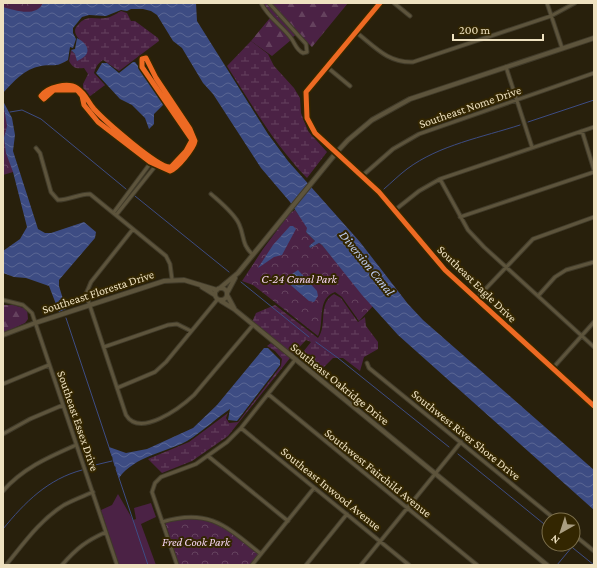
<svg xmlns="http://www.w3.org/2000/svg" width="597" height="568" viewBox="0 0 597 568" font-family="'Crimson Pro',serif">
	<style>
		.grass { fill: #4b2245 }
		.forest { fill: url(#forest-firs) }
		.wetland { fill: url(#wetland-marsh) }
		.park { fill: url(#park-crowns) }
		.water { fill: url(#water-waves) }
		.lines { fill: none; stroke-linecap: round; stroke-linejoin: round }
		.stream { stroke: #3d4c83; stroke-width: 1 }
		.street-casing { stroke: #413b2a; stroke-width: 5 }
		.secondary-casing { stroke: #413b2a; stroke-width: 6 }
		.street { stroke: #5d543c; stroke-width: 3 }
		.secondary { stroke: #5d543c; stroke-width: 4 }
		.cycleway-casing { stroke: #332601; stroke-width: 8 }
		.cycleway { stroke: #ed6a23; stroke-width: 5 }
		.labels { text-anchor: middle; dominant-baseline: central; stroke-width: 4; stroke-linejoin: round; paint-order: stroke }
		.street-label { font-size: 12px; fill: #eee1c0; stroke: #332601 }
		.park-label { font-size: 12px; font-style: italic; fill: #f5d4f1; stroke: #332601 }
		.water-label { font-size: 13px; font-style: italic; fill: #beccf1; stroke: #332601 }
	</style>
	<defs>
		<pattern id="forest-firs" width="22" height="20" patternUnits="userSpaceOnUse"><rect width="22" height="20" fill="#4b2245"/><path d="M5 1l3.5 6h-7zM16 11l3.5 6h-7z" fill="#65425e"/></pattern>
		<pattern id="wetland-marsh" width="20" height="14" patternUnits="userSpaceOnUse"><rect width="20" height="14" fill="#4b2245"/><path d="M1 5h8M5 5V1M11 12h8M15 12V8" fill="none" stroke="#65425e"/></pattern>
		<pattern id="park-crowns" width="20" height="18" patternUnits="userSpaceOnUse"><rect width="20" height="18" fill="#4b2245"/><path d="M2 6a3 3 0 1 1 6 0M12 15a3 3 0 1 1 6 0" fill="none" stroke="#65425e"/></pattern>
		<pattern id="water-waves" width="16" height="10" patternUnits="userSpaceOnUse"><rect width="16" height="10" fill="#3d4c83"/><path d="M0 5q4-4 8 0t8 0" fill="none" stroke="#596693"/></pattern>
	</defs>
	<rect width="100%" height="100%" fill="#28200c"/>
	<path class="grass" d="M118 494 133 520 136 519 134 508 151 503 156 517 141 524 156 565H119L101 510 112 505Z"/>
	<path class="forest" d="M263 3H348L312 47 298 33 293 37 280 25Z
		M270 18 291 40 272 56 251 41Z
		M3 305H13L27 309 28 319 25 323 3 333Z"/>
	<path class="wetland" d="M121 11 127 13 131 21H135L158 38 159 41 119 71 103 60C97 64 96 67 94 73L105 85 89 97 83 92V84L88 74 84 68C76 69 73 68 69 61L71 50 75 54 79 39C75 34 73 30 78 25 87 14 94 20 106 18 111 17 116 14 121 11Z
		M251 41 268 54 274 66 294 88 300 98 301 113 308 131 327 152 307 178C274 144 252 105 227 66Z
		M334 294 341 298 358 322 365 317 366 326 378 342V349L364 357 360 371 343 358H333L321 370 316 371 299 357 311 342 306 340 292 355 252 322 256 313 275 305 318 338C328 325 317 304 334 294Z
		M271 343 290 358 228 436 192 461 162 473 148 459 189 442 228 413 226 418 229 423 238 422 281 366 282 359 275 351 267 346Z"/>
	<path class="park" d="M3 3H51L30 19 3 14Z
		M3 107 9 118 13 172 3 175Z
		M295 210 308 228 306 232 315 241 309 246 310 248 319 243 322 245 373 306 359 321 342 297 335 292C316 299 325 322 318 336L253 285 242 281 263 249 290 213Z
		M185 517C216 517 236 535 259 554L250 565H179L165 522Z"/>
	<path class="water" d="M43 3H196L197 21 268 134 288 161 360 242 408 304 423 320 594 470V510L398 335 362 295 322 245 319 243 310 248 309 246 315 241 306 232 307 228 290 202 261 168 213 94 203 83 182 48 173 41 157 15 151 11 143 9H131L127 11 121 10 106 16 89 15 82 17 73 28V33L76 39 73 48 70 47 68 60C55 68 54 64 41 66 24 69 14 81 3 93V7C14 10 36 18 43 3Z
		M77 38C90 45 92 55 77 61L75 54 71 50 75 49Z
		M133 62H135L164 100 165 103 154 114V124L149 129 145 118 132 105 120 99 96 73 102 63H107L119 73Z
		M3 101 12 118 15 135 13 151 38 229 45 233H51L84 222 96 232 95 238 59 280V286L66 309 59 312 49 286 26 278 14 277 3 273V251L20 239 27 227 13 172 6 153 4 138 7 126Z
		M290 226H293L296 229 282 255 274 257 258 268 273 245Z
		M298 270 317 291 318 296 314 302 309 301 286 281V278Z
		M264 348H268L280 360V365L237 421 228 420 230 409C215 419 202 432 187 441 164 453 135 456 119 478L109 447 126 453 147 449 193 428 217 405Z"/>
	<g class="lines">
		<path class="stream" d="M10 112 22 110 41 119 126 189
			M528 122 594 100
			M384 189C391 183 399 175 407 169 439 145 483 137 520 125
			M135 196 229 272
			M241 282 309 337
			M66 318 112 456
			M316 342 338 358 449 447
			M458 454 549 528
			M113 459 115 466
			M91 466 112 461
			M116 469 148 565
			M3 529C25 502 48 479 82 470
			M568 544 594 565
			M557 565 572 547"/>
		<defs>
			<path id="street" d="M261 3C268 17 282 26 291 38 295 43 296 50 303 53L307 52 306 44 269 3
				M380 3 306 92 307 118 315 133 379 192 445 270 594 406
				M394 3 410 16
				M547 3 562 48
				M356 32C375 47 388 63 413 62L551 16 575 3
				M146 58 156 78 190 129 195 141C194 148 177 169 170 171L150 162 98 122 84 105 82 96 77 90H54L44 99 41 96C47 87 68 82 77 88 86 94 88 102 94 109 104 120 159 169 171 167L186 151 192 140 142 67V59Z
				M327 67 350 86
				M506 67 532 147
				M582 131 594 170
				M36 148 40 153 51 192 58 200C70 200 78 194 90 194L166 256 170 264 172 279
				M362 176 393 149 419 134 594 73
				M440 179 468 230 484 247 594 347
				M211 194C220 202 234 213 239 224 245 237 241 244 253 255
				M395 210 419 191 440 179 594 127
				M114 212 152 161
				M117 214 157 164
				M460 217 594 172
				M133 229 91 282 86 294 126 415C140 438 180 408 194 395L253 325
				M538 296 555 277 566 270 594 262
				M476 299 533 239 594 217
				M3 300 23 305 32 313 117 565
				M104 347 168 325 177 324 191 331
				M367 363 369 368 556 520
				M552 369 594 322
				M3 384 49 365
				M117 388 155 372 166 362 217 300
				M268 394 477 565
				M241 428 409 565
				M3 434 30 419 63 405
				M208 456 288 521
				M3 491C23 468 49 457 76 445
				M162 522C209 508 226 526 261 554
				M573 534 594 551
				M6 565C24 543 40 520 64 505 73 500 84 496 93 492
				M62 565C77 548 86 541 106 532
				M177 565 152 492 155 483 161 477 196 464 227 442 241 428 295 360
				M252 565 314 488
				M306 565 347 514
				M361 565 461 442"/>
			<path id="secondary" d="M202 287 215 295
				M215 294a6 6 0 1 1 12 0a6 6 0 1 1-12 0Z
				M220 288 238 273 336 153 348 140 372 120 410 99 594 38
				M227 293 235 278
				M227 295 234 308
				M221 301 234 309 547 565
				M3 335 35 323 164 281 184 280 217 290"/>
		</defs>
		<use href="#street" class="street-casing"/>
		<use href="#secondary" class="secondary-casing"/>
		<use href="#street" class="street"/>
		<use href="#secondary" class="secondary"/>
		<defs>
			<path id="cycleway" d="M380 3 306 92 307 118 315 133 379 192 445 270 594 406
				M146 58 156 78 190 129 195 141C194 148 177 169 170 171L150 162 98 122 84 105 82 96 77 90H54L44 99 41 96C47 87 68 82 77 88 86 94 88 102 94 109 104 120 159 169 171 167L186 151 192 140 142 67V59Z"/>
		</defs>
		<use href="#cycleway" class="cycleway-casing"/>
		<use href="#cycleway" class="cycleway"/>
	</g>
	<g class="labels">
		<g class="street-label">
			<text transform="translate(470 107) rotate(-19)">Southeast Nome Drive</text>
			<text transform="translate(477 284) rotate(44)">Southeast Eagle Drive</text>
			<text transform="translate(98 292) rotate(-18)">Southeast Floresta Drive</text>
			<text transform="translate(340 384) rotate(39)">Southeast Oakridge Drive</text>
			<text transform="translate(78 421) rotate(71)">Southeast Essex Drive</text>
			<text transform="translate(466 435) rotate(39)">Southwest River Shore Drive</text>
			<text transform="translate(378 473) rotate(39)">Southwest Fairchild Avenue</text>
			<text transform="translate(331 489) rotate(39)">Southeast Inwood Avenue</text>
		</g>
		<g class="park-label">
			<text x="299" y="279">C-24 Canal Park</text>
			<text x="196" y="542">Fred Cook Park</text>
		</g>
		<g class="water-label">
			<text transform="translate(367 263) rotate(51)">Diversion Canal</text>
		</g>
	</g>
	<rect width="597" height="568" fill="none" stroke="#eee1c0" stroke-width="8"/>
	<g transform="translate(561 532) rotate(219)"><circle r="19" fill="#332601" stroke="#7e714d"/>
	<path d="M0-3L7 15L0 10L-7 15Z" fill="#a99d81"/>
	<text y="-6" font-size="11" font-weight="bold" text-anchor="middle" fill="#eee1c0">N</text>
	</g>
	<path d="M453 34v6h90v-6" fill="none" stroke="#eee1c0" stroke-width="2"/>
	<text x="459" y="34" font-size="12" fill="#eee1c0" stroke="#332601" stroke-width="3" paint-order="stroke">200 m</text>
</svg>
